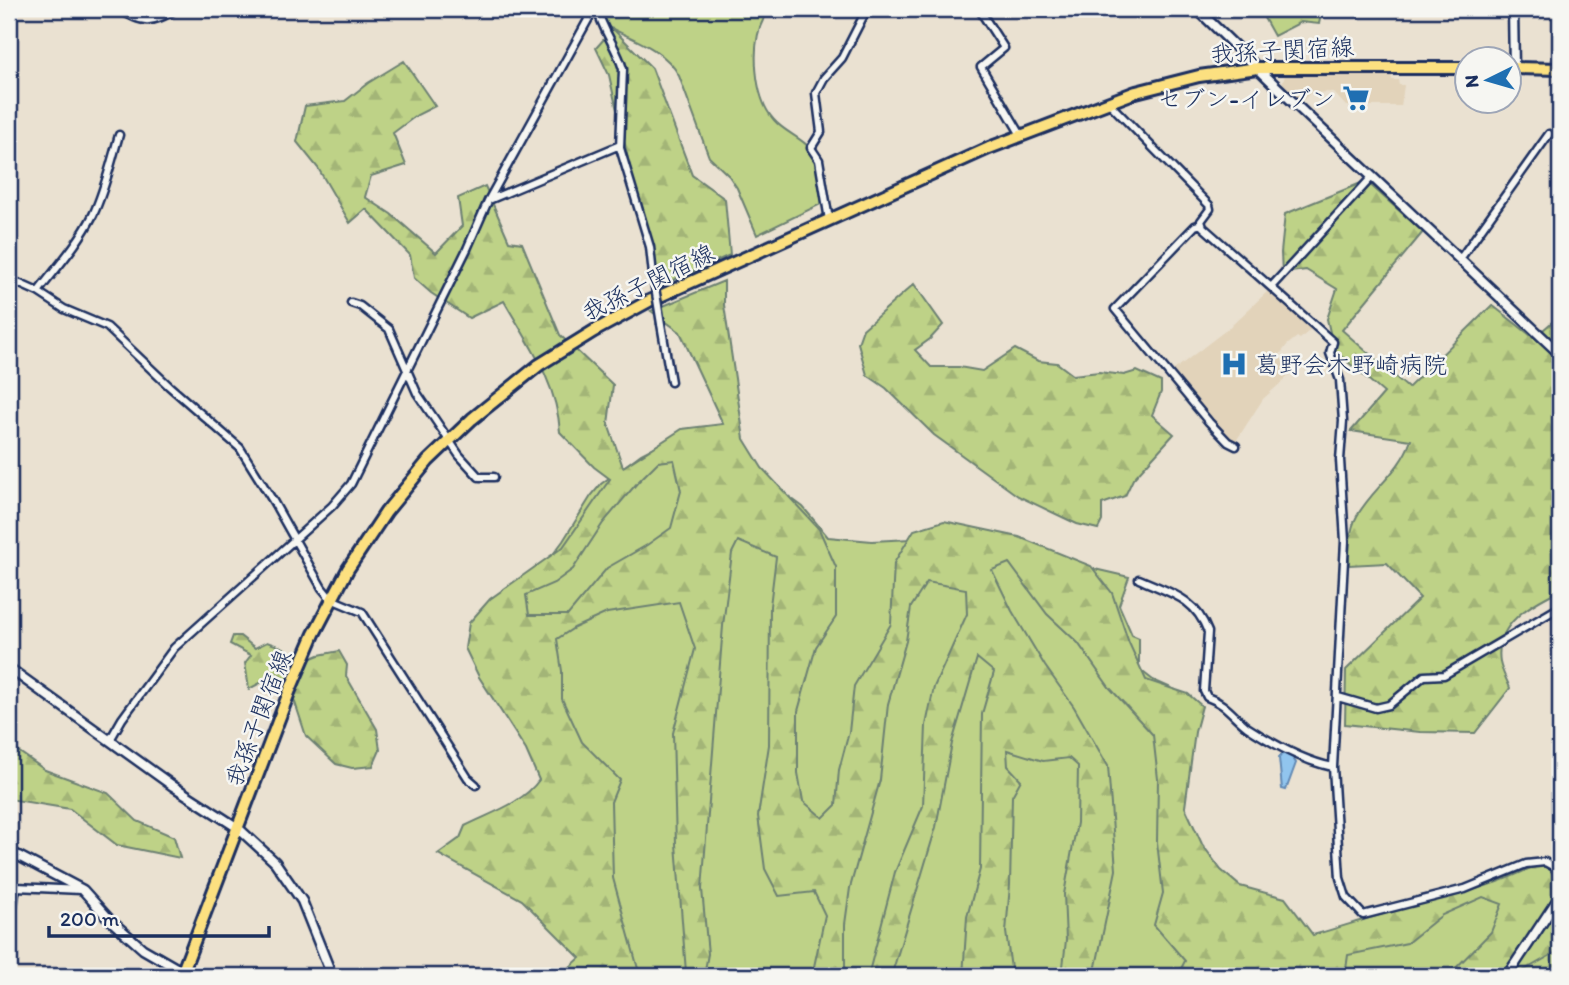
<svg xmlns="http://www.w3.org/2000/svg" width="1569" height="985" viewBox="0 0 1569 985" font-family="Itim,'Klee One',sans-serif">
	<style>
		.built { fill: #e2d3ba }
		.grass { fill: #bed287; stroke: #6c8072; stroke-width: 2 }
		.forest { fill: url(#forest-firs); stroke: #6c8072; stroke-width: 2; fill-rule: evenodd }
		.water { fill: #91c5ee; stroke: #6289b4; stroke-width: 2 }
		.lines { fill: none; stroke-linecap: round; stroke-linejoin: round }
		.minor-casing { stroke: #1b2f5e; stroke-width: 11 }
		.tertiary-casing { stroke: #1b2f5e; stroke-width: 13 }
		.primary-casing { stroke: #1b2f5e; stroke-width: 16 }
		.minor { stroke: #f6f6f2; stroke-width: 6 }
		.tertiary { stroke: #f6f6f2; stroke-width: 8 }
		.primary { stroke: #fce080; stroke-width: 10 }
		.minor-bridge-casing { stroke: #1b2f5e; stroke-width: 11; stroke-linecap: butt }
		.minor-bridge { stroke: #f6f6f2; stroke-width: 6 }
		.labels { text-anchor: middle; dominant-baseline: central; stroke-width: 5; stroke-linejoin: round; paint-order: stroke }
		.street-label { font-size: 24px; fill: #1b2f5e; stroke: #f6f6f2 }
		.poi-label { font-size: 24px; fill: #1b2f5e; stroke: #f6f6f2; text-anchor: end }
	</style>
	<defs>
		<pattern id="forest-firs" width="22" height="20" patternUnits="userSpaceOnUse" patternTransform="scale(1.75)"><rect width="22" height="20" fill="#bed287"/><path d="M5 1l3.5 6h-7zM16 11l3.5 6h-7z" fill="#a3b577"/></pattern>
	</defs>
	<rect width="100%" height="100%" fill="#eae1d1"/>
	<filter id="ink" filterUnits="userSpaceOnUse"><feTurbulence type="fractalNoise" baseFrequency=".0143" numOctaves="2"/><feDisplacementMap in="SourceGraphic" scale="14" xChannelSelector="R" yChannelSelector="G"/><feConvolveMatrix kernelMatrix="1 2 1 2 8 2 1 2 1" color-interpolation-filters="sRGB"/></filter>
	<g filter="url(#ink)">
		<path class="built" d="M1391 74 1392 80H1398L1399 85H1404L1401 106H1346L1333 92 1310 93 1300 103 1282 84 1285 75Z
			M1269 290 1312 328 1300 339 1297 337 1287 345 1279 356 1293 372 1263 399 1236 441H1232L1170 373 1230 327Z"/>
		<path class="grass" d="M600 9H760L764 18C750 44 754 98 774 120 785 133 807 140 815 155 820 166 821 190 823 203L757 235 737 188 729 176 709 157 679 76C666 49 630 38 604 25Z
			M678 435 776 487 803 507 828 537 872 541 911 539 1060 561 1129 577 1119 605 1132 635 1139 638V669L1153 680 1176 690 1165 782 1260 949 1358 924 1368 917 1447 895 1531 867 1542 866 1560 917V976H632L512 609 563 541 591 496 601 484 641 454Z"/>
		<path class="forest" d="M1259 9H1322L1319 24 1301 22 1274 36Z
			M613 29 652 68 692 175 725 199 730 255 657 287 609 75 596 48Z
			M404 61 435 106 417 115 393 133 406 165 371 176 365 197 391 214 436 253 462 226 458 198 485 186 509 241 522 243 560 335 613 385 608 424 623 467 682 429 723 424 680 332 651 311 724 281V305L744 439 762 468 819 529 836 567V617L816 647 798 711V773L803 801 823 818 836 805 839 770 849 732 854 686 891 624 894 563 914 530 944 521 1019 537 1091 566 1112 593 1129 643 1146 680 1188 694 1202 706 1195 732 1185 807 1202 844 1221 870 1240 886 1285 898 1313 935C1341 927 1368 918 1397 910 1444 897 1493 888 1536 865L1552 868 1560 874V950L1514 976H1448L1491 932 1502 904 1483 897 1442 915 1407 943 1348 955 1345 976H1177L1185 961 1154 925 1163 893 1157 842 1158 779 1153 735 1109 687 1078 643 1047 614 1009 563 992 570 1012 611 1045 666 1074 707 1108 766 1116 870 1094 976H1062L1066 940 1064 894 1077 823 1078 766 1069 758 1043 761 1007 750 1008 766 1021 780 1012 796 1010 885 1006 932 1012 976H963L967 917 980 869 982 714 994 672 977 658 952 743 936 827 893 970 894 976H868L895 872 923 806 926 725 934 687 967 614 966 589 927 582 911 607 906 641 888 704 880 780 850 888 845 924V976H812L825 915 814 892 779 896 765 869 758 816 769 745 770 606 776 557 738 541 732 553 723 626 702 889 708 954 705 970 696 973 686 972 676 844 673 733 695 649 679 602 607 613 574 628 557 639 562 671V699L582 742 620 780 611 802 613 878 640 976H560L580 958 522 900 438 854 460 838 465 826C490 813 522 804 539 780L526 750 479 677 465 648 469 623 490 599 563 547 610 479 594 467 560 432C557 382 528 343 504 301L469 318 431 293 414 278 410 255 366 209 350 223 318 168 297 142 305 106 345 101 368 83ZM674 460 681 491 671 528 647 545 607 568 568 615H529L526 595 554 583 573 569 603 523 638 482 658 462Z
			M1366 181 1423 232 1342 330 1408 388 1492 305 1534 338 1560 315V590C1531 604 1494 624 1500 662 1501 670 1507 680 1510 688L1475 733 1420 732 1345 724 1346 670 1420 598 1387 563 1349 565C1349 549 1349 530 1357 516 1373 488 1400 472 1411 440L1351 431 1384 393 1334 350 1327 319 1337 289 1306 270 1282 273 1281 253 1285 214Z
			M914 284 943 325 930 339 915 350 931 367H959L982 371 1015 349 1038 361 1057 363 1073 375 1099 372 1124 375 1137 371 1161 382V392L1152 415 1174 434 1133 479 1125 496 1102 504V521L1098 529 1077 524 1018 496 934 435 886 388 867 375 858 343 863 329Z
			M233 636H240L255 648 267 642 284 648 292 666 319 655 339 651 347 665 346 676 377 729 380 750 373 766 352 768 336 764 306 736 288 681H264L249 689 245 663 251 655 230 644Z
			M9 738 18 751 45 770 108 793 137 821 174 837 180 858 117 845 70 809 9 799Z"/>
		<path class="water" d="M1283 753 1292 757 1296 763 1286 790 1282 789 1279 758Z"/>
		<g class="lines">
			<defs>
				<path id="minor" d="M118 9C144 23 150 25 176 9
					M597 9C603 31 617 48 623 69L620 148 650 247 653 275
					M979 9 1004 48 981 67 1021 135
					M1108 102 1209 205 1210 209 1201 221 1203 227 1333 342 1330 353 1340 380 1343 421 1340 460 1345 541 1333 767 1340 878 1346 897 1363 915 1465 889 1526 864 1545 862 1554 867 1560 876
					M489 200 620 145
					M829 220 819 160 811 148 821 132 816 93 824 78 842 58 867 9
					M1201 224 1195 226 1115 309 1209 422 1228 442 1236 446
					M1460 259 1549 134
					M9 279 38 292 64 309 107 327 169 386 240 448 273 501 322 588 331 599 362 612 468 778 476 785
					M1271 287 1372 177
					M38 292C57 267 79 243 93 215 105 190 111 162 119 135
					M351 303 360 306 389 329 417 393 459 455 479 477H494
					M661 324 671 382
					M1139 579C1170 593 1195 597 1208 632L1204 691 1207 697C1225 703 1233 716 1247 727 1273 744 1303 761 1333 767
					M1338 697 1376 708 1389 705 1424 676 1444 675 1560 607
					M110 740 122 719 174 648 332 506 351 484 467 249 488 201 594 9
					M9 914 13 907 16 887 81 890
					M183 972 196 976"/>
				<path id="tertiary" d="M1197 9 1276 86 1560 354
					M1513 9 1514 68
					M9 668 173 786 238 828 275 862 302 901 332 976
					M9 851 83 890 109 919 143 949 183 972
					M1507 976 1560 896"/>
				<path id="primary" d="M1510 68 1560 69
					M181 976 290 690 314 634 348 569 386 512 428 461 472 419 539 365 594 331 649 301 989 148 1136 92 1199 76 1258 68H1468"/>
			</defs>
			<use href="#minor" class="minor-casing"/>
			<use href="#tertiary" class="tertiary-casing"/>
			<use href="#primary" class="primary-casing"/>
			<use href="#minor" class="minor"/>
			<use href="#tertiary" class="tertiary"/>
			<use href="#primary" class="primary"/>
			<defs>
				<path id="minor-bridge" d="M653 275 661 324"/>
			</defs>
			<use href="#minor-bridge" class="minor-bridge-casing"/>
			<use href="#minor-bridge" class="minor-bridge"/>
		</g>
	</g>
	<defs>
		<symbol id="supermarket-bare" viewBox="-9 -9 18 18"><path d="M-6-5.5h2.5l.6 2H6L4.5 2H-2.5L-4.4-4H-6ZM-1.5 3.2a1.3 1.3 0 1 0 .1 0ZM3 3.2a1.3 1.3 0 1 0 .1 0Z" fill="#1f6fb2" stroke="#f6f6f2" stroke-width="2.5" paint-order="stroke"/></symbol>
		<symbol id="hospital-bare" viewBox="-9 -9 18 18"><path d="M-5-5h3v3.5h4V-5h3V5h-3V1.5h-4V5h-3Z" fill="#1f6fb2" stroke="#f6f6f2" stroke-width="2.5" paint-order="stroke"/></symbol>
	</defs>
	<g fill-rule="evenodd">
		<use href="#supermarket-bare" x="1337" y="79" width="38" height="38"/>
		<use href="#hospital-bare" x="1215" y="345" width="38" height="38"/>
	</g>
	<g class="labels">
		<g class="street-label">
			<text transform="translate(1282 50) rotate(-3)">我孫子関宿線</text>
			<text transform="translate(648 282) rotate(-26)">我孫子関宿線</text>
			<text transform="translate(258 718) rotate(-69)">我孫子関宿線</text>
		</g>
		<g class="poi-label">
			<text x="1335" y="98">セブン-イレブン</text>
			<text x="1255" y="364" text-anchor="start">葛野会木野崎病院</text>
		</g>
	</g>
	<rect width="1569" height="985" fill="none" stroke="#f6f6f2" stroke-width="35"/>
	<rect x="18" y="18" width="1534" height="950" fill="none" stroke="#1b2f5e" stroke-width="2.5" filter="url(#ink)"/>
	<g transform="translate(1488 80) rotate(265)"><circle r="33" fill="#f6f6f2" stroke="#9ea6b7" stroke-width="2"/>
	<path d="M0-5L12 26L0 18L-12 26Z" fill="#1f6fb2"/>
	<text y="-10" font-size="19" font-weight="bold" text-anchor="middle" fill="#1b2f5e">N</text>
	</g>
	<path d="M49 926v10h220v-10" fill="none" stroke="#1b2f5e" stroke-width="3.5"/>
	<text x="60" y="926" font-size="21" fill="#1b2f5e" stroke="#f6f6f2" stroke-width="5" paint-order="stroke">200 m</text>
</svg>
